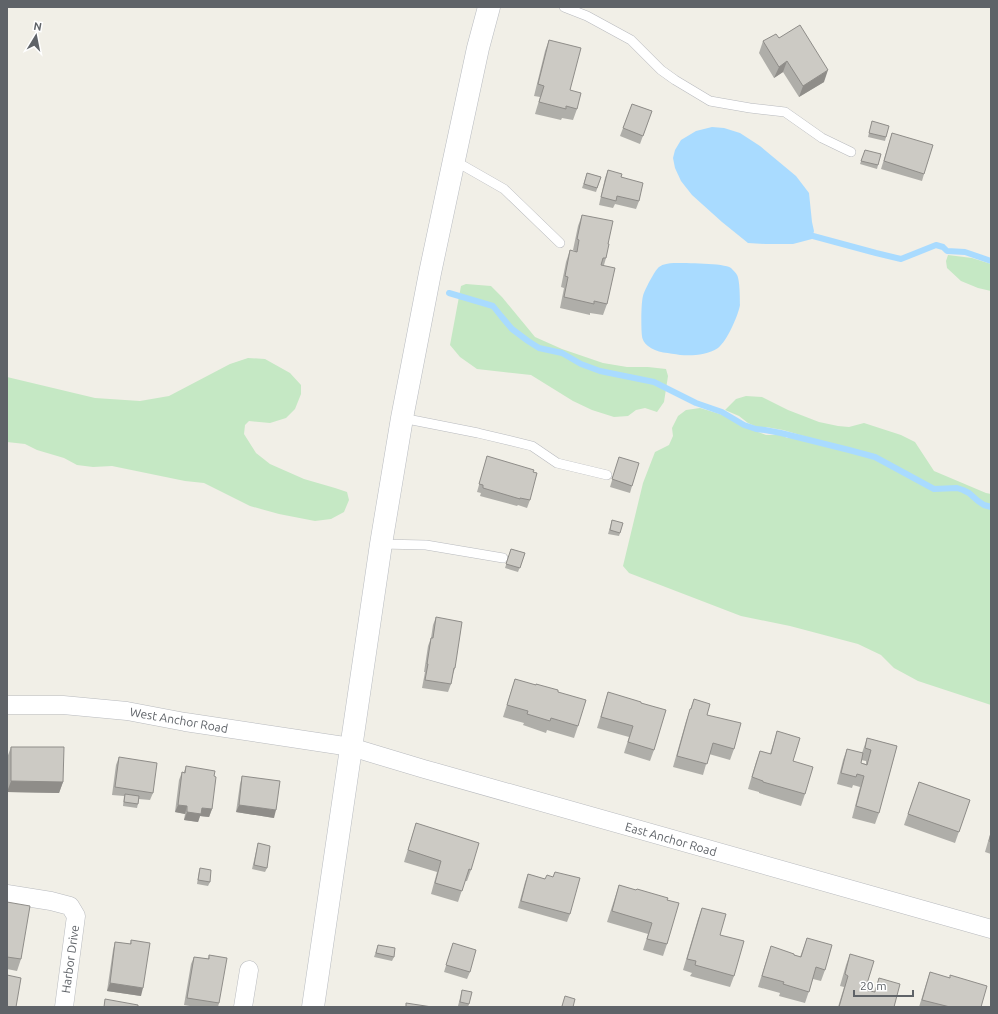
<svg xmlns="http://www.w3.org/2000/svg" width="998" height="1014" viewBox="0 0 998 1014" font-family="Ubuntu,sans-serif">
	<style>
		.green { fill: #c5e8c4 }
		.water { fill: #a9dbff }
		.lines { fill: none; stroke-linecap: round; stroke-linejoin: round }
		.stream { stroke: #a9dbff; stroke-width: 6 }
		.service-casing { stroke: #b8babe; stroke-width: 10 }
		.minor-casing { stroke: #b8babe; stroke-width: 19 }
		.secondary-casing { stroke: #b9bcc1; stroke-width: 23 }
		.service { stroke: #fff; stroke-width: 9 }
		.minor { stroke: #fff; stroke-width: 18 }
		.secondary { stroke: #fff; stroke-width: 22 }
		.wall { fill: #afaea9; fill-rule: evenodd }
		.shaded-wall { fill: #8f8d89 }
		.building { fill: #cccac4; stroke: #8f8d89 }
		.labels { text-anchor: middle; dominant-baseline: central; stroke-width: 3; stroke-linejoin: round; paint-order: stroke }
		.street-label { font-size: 12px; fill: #5f6368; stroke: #fff }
	</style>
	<rect width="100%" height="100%" fill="#f1efe7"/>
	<path class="green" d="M948 255 972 258 991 264V291L978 288 961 281 947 268 946 261Z
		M466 284 491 286 502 297 535 337 562 349 603 363 627 367H648L666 369 668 376 664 402 657 412 645 408 636 410 628 416 614 417 592 410 573 401 531 375 477 369 460 357 450 345 461 286Z
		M248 358 265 359 290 373 301 385V394L295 409 286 418 270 423 249 421 245 425 244 434 256 453 270 464 304 479 335 488 347 492 349 500 344 512 331 519 315 521 279 514 250 506 204 483 185 481 112 466 93 467 77 465 64 458 37 450 25 444 7 442V377L95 398 140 401 169 396 230 364Z
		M746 396 762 397 788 410 819 422 838 426 849 427 864 423 901 435 915 442 934 471 986 493 991 494V705L918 681 894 668 881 655 858 644 790 626 741 616 629 573 623 566 643 483 655 452 669 445 673 436 672 428 678 416 686 410 700 408 723 415 745 427 766 435H782L787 438H797L850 452 851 448 838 446 783 430 766 427H757L748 423 739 416 725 410 736 399Z"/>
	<path class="water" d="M712 127 724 128 740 133 760 146 796 176 809 193 812 222 814 231 812 239 793 244H765L748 243 722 222 692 195 681 181 675 168 673 158 675 150 681 140 696 131Z
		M674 263C685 263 724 263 731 268 733 270 736 273 737 275 740 280 740 300 740 305 738 316 727 341 718 348 707 355 693 356 680 355 670 353 656 353 648 346 645 344 642 339 642 336 641 329 641 303 643 296 644 291 655 270 659 267 663 264 669 263 674 263Z"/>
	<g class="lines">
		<path class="stream" d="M813 236 876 253 901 259 936 245 943 247 947 251 965 252 991 261
			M449 293 493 306 501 316 512 329 528 341 539 348 562 353 581 364 600 371 654 382 696 403 722 412 744 425 756 429 765 430 781 433 849 450 875 457 934 489 957 488 963 490 969 493 978 501 984 505 991 507"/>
		<defs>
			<path id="service" d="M564 7 587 16 631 40 661 70 675 80 710 101 750 108 785 112 822 138 851 152
				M455 161 504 189 560 243
				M402 418 478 433 532 446 557 463 607 475
				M381 544 426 545 503 558"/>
			<path id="minor" d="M7 705H63L127 711 185 722 351 747 424 769 991 929
				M7 894 51 901 70 906 76 916 64 1007
				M243 1007 249 970"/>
			<path id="secondary" d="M313 1007 381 544 402 418 430 273 454 160 478 48 489 7"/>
		</defs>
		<use href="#service" class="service-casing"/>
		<use href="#minor" class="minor-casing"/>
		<use href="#secondary" class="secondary-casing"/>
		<use href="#service" class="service"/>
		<use href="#minor" class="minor"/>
		<use href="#secondary" class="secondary"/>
	</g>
	<path class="wall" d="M779 38 824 82 799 97 783 72 774 78 759 53 763 41Z
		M549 40 570 90 577 109 573 120 562 118 561 120 535 114 540 97 534 96 545 51Z
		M632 104 652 111 640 144 620 136Z
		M872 121 886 137 885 141 868 137Z
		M892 133 924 174 922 181 881 169Z
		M865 150 878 165 877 169 860 164Z
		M608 170 621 177 639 201 636 209 615 204 613 208 599 205 605 178Z
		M587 173 601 177 596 192 582 188Z
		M582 215 608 244 606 258 604 265 607 304 603 315 590 313V315L560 308 564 288 561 287 566 262 570 250 575 252V251L573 250 578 226Z
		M487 456 533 472 530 500 527 508 518 505 517 506 480 496 481 493 477 492Z
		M619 457 632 486 630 493 610 487Z
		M612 520 620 533 619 536 608 534Z
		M511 549 525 553 518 572 505 568Z
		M436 617 455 668 453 674 451 684 448 692 422 688 425 672H424L428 646 431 638 433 625Z
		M515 679 558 692 578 726 574 738 547 730 546 733 523 725 524 723 503 717Z
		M608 692 641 703 654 750 650 761 624 753 629 737 597 728Z
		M694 699 707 715 734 749 730 760 709 754 703 775 673 767 686 721Z
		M777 731 793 761 805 794 801 806 759 793V792L748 789 756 762 760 751 770 754Z
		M867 738 897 746 879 813 875 824 852 818 860 787 853 785 852 788 837 784 843 760 847 749 862 753ZM861 760 866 761V764L861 763Z
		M11 747 63 782 59 793 7 792V758Z
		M119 757 153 793 150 800 139 799 137 808 123 806 124 796 112 795 116 765Z
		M186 766 214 776 212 809 209 817 200 816 198 822 184 820 185 814 175 812 179 780 182 772H184Z
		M242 776 274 818 236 812 240 784Z
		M919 782 970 800 955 843 904 825Z
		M416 823 471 870 467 881H465L458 902 431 894 437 872 404 862Z
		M991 831V854L985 852Z
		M258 843 267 868 265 872 252 869 257 847Z
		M200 868 210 882 208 886 197 884 199 871Z
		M555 872 570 914 567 922 518 908 525 882 528 874 545 879 553 877Z
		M619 885 667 900V944L663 956 643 950 648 934 607 922Z
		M7 902 21 959 17 971 7 969Z
		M702 908 720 935 734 976 730 987 690 976 692 973 683 970 698 919Z
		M807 938 825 970 821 981 813 979 805 1003 779 996 780 993 758 987 767 958 771 946 800 957Z
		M131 940 141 996 107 991 113 950 115 942 130 944Z
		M453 943 470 972 467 979 444 972Z
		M378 945 394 957 392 961 374 957Z
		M850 954 865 990 874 992 879 978 894 1007H838L844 987 840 986 846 965Z
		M209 955 219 1003 218 1007H196L184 1005 191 964 194 957 208 959Z
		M930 972 981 1007H919L926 984Z
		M462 990 469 1004 468 1007 458 1006Z"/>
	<path class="shaded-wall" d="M787 61 783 72 774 78 779 67Z
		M828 70 824 82 799 97 803 86Z
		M11 781 63 782 59 793 7 792Z
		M178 805 187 806 185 814 175 812Z
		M239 805 276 810 274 818 236 812Z
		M202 808 212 809 209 817 200 816 198 822 184 820 187 812Z
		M110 983 143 988 141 996 107 991Z"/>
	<path class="building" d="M800 25 828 70 803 86 787 61 779 67 763 41 776 34 779 38Z
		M549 40 581 48 570 90 581 93 577 109 566 106V109L539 102 544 86 538 84Z
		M632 104 652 111 643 136 623 128Z
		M872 121 889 126 886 137 869 133Z
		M892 133 933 145 924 174 884 161Z
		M865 150 881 154 878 165 861 161Z
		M608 170 622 174 621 177 643 183 639 201 617 196 616 201 601 197Z
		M587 173 601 177 597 188 584 184Z
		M582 215 613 221 608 244H609L606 258H603L601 265 615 268 607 304 594 301V304L564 297 568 277 565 276 570 250 577 252 579 240 577 239Z
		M487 456 534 470 533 472 537 473 530 500 520 498V499L483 488V485L479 484Z
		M619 457 639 463 632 486 612 479Z
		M612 520 623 523 620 533 610 530Z
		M511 549 525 553 520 568 506 564Z
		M436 617 462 622 455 668H454L451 684 425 680 428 664H427L431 638H433Z
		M515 679 536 685V684L558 690V692L586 700 578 726 551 718 550 721 527 714 528 711 507 705Z
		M608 692 641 702V703L666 710 654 750 628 742 633 726 601 717Z
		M694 699 710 704 707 715 741 723 734 749 713 743 707 764 677 756 690 709H691Z
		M777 731 800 738 793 761 813 767 805 794 763 782V781L752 777 760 751 771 754Z
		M867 738 897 746 879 813 856 806 864 776 857 774 856 777 841 773 847 749 863 753 861 763 867 765 871 750 865 748Z
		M11 747H64L63 782 11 781Z
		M119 757 157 763 153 793 115 787Z
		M186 766 215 771 214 776 216 777 212 809 202 808 201 814 187 812V806L178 805 182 772 185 773Z
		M242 776 280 781 276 810 239 805Z
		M919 782 970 800 959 832 908 814Z
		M125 794 139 796 138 804 124 802Z
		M416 823 479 843 471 870 469 869 462 891 435 883 441 861 408 850Z
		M991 833V842L989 841Z
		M258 843 270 846 267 868 254 865Z
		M200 868 211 870 210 882 198 880Z
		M555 872 580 878 570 914 521 901 528 874 545 879 547 875 553 877Z
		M619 885 636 890 637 889 668 898 667 900 679 903 667 944 647 939 652 923 612 911Z
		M7 902 30 906 21 959 7 957Z
		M702 908 726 914 720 935 744 941 734 976 695 965 696 961 687 959Z
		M807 938 832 945 825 970 816 967 809 992 783 984 784 982 762 976 771 946 794 954V955L801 957Z
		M131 940 150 943 143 988 110 983 115 942 131 944Z
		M453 943 476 950 470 972 446 965Z
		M378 945 395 948 394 957 376 953Z
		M850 954 874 961 865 990 875 992 879 978 900 984 894 1007H839L848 976 845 974Z
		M209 955 227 958 219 1003 187 998 194 957 209 959Z
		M930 972 950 978V975L987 986 981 1007H950L922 1000Z
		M7 975 21 978 16 1007H7Z
		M462 990 472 992 469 1004 460 1002Z
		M565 996 575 999 573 1007H565L562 1006Z
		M105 999 138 1005V1007H104Z
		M406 1003 432 1007H406Z"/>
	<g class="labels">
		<g class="street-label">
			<text transform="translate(179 720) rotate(10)">West Anchor Road</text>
			<text transform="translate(671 839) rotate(16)">East Anchor Road</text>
			<text transform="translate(70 959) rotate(-82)">Harbor Drive</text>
		</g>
	</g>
	<rect width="998" height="1014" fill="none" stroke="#5f6368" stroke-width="16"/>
	<g transform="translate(36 36) rotate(10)" stroke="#ffffff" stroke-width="3" paint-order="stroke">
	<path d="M0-3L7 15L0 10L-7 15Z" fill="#5f6368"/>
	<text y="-6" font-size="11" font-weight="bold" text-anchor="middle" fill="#5f6368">N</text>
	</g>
	<path d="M854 990v6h59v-6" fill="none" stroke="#5f6368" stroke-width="2"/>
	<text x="860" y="990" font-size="12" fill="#5f6368" stroke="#ffffff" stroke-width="3" paint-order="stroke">20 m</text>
</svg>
